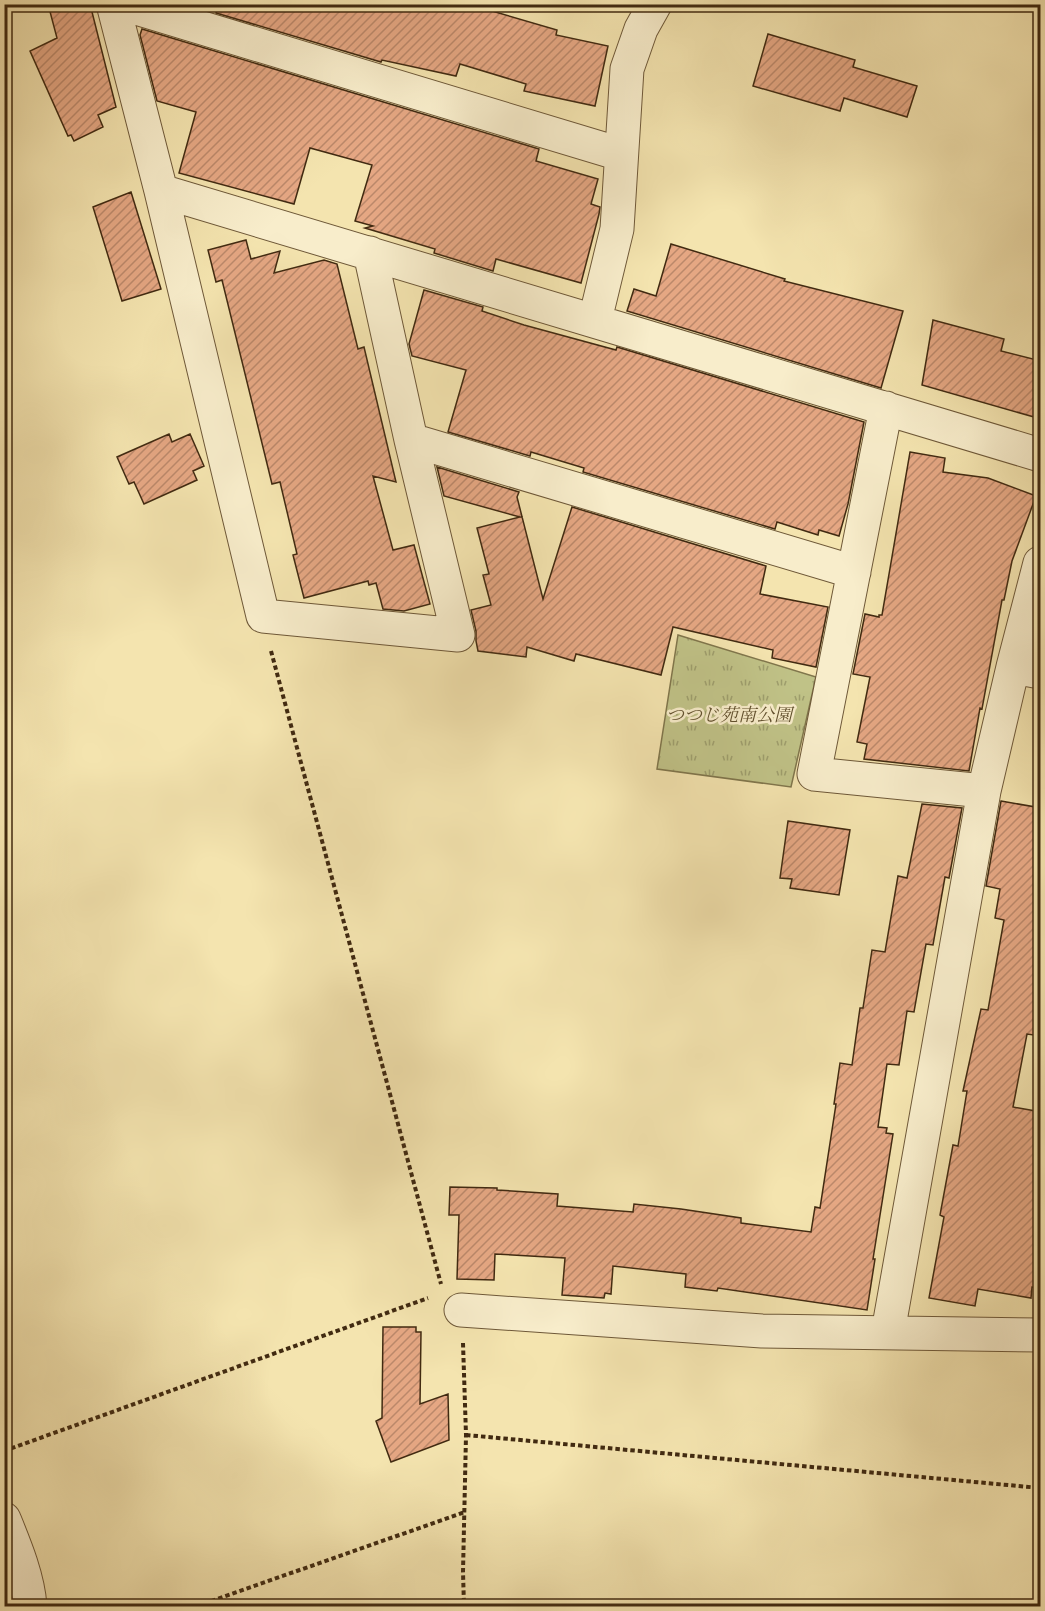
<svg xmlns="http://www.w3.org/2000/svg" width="1045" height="1611" viewBox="0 0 1045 1611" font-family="Cardo,'Noto Serif JP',serif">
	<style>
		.grass { fill: url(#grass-tufts); stroke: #80764c; stroke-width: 1.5 }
		.building { fill: url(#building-hatch); stroke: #412a11; stroke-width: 1.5 }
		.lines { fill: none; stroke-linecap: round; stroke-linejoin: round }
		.minor-casing { stroke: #6e5838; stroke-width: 35 }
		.path { stroke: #412a11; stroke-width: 4; stroke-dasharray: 4.5 3; stroke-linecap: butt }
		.minor { stroke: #f8edcb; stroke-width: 33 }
		.labels { text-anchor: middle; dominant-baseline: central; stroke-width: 5; stroke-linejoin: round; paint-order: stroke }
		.park-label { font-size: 18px; font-style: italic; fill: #61502e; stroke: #f8edcb }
	</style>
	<defs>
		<pattern id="grass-tufts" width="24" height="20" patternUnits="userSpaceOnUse" patternTransform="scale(1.5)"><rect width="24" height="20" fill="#c0c287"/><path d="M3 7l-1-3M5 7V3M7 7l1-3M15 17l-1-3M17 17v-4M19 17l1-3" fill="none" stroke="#9e9e6d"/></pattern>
		<pattern id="building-hatch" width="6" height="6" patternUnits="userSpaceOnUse" patternTransform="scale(1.5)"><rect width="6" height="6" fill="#e5a783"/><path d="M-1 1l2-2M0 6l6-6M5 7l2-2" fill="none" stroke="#bb886a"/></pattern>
	</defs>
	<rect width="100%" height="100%" fill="#f4e4af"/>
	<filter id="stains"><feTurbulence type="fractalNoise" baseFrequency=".00333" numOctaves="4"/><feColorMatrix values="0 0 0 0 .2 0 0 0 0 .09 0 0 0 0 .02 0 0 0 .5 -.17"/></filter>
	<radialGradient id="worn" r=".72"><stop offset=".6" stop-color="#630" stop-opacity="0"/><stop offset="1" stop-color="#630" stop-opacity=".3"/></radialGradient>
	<path class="grass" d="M678 635 816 677 791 787 657 769Z"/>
	<path class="building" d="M48 4H90L116 107 98 115 103 127 74 141 71 135 68 136 30 51 57 38Z
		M219 4H495L492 11 557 30 556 35 608 46 595 106 524 91 526 84 460 64 456 76 382 60 381 62 216 13Z
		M142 29 539 149 536 161 598 179 591 204 600 207 599 214 581 283 496 259 493 271 434 253 435 249 365 228 373 226 355 221 372 165 310 148 294 204 179 173 196 112 157 101 140 35Z
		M768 34 855 60 853 67 917 86 907 117 844 98 840 111 753 86Z
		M131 192 161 289 122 301 93 207Z
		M246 240 251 259 280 251 274 273 324 260 337 264 358 349 364 347 396 482 373 476 393 550 414 545 430 604 404 611 383 609 376 583 369 585 368 581 304 598 293 555 297 554 280 482 272 484 222 280 216 282 208 250Z
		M671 244 785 279 784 281 903 311 881 388 627 311 634 289 656 296Z
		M424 290 483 307 482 311 524 325 616 350 617 347 864 422 848 504 839 536 819 530 818 535 777 522 775 529 583 472 584 468 531 452 530 456 448 432 466 370 412 356 409 344Z
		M933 320 1004 339 1001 351 1041 361V419L922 385Z
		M169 434 172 442 190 434 204 466 193 471 197 480 144 504 134 482 129 484 117 457Z
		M910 452 945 458 943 472 988 478 1036 496 1012 561 1004 600H1002L982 709 980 708 969 771 864 759 867 744 857 742 870 677 853 674 865 614 879 617V615H882Z
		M437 467 519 492 517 497 543 599 572 507 766 566 760 594 828 607 816 667 772 658 773 650 673 627 661 675 576 654 574 661 527 647 526 657 478 651 476 641V631L471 610 491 605 483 575 489 574 477 528 520 517 444 496Z
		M1001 801 1041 808V1036L1027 1034 1013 1107 1041 1112V1288L1032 1287 1031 1298 978 1289 975 1306 929 1298 944 1217 940 1215 953 1145 958 1146 967 1091H963L981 1009 988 1010 1004 920 995 918 1000 889 986 886Z
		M922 804 962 808 949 878 945 877 933 945 926 944 914 1012 907 1011 899 1065 887 1064 878 1127 887 1128 886 1133 893 1134 873 1259H875L867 1310 718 1288 717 1291 685 1287 686 1274 613 1266 611 1294 605 1293 604 1298 562 1295 565 1258 495 1254 494 1280 457 1279 459 1215H449L450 1187 497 1188V1190L558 1194 557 1206 633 1212 634 1204 681 1209 741 1218V1223L811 1232 815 1207 820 1208 836 1104H834L840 1063 852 1065 860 1008H863L872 950 885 952 898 876 907 878Z
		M788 821 850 830 839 895 790 888 792 879 780 878Z
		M383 1327H416V1332H421L420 1404 448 1394 449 1440 391 1462 376 1421 382 1418Z"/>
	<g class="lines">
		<defs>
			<path id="minor" d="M113 4 161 191 263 616 458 635 411 440 370 253
				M123 4 620 154
				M161 191 1040 455
				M595 320 617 229 627 69 641 29 655 4
				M886 408 814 774 984 791
				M411 440 854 572
				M1013 667 1040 672
				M461 1310 762 1331 1040 1335
				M888 1332 984 791 1013 667 1040 563
				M4 1519C15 1546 28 1577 30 1606"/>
		</defs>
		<use href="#minor" class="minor-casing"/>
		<path class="path" d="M271 651 441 1284
			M463 1343 466 1435 463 1572 464 1606
			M466 1435 1040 1488
			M4 1451 428 1298
			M197 1606 465 1512"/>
		<use href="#minor" class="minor"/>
	</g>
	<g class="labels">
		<g class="park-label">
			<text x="729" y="715">つつじ苑南公園</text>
		</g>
	</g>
	<rect width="1045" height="1611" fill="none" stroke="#f4e4af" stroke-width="24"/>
	<rect x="6" y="6" width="1033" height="1599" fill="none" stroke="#412a11" stroke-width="3"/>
	<rect x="12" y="12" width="1021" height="1587" fill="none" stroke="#412a11" stroke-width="1.5"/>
	<rect width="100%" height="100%" filter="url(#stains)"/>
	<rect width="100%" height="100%" fill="url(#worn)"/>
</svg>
